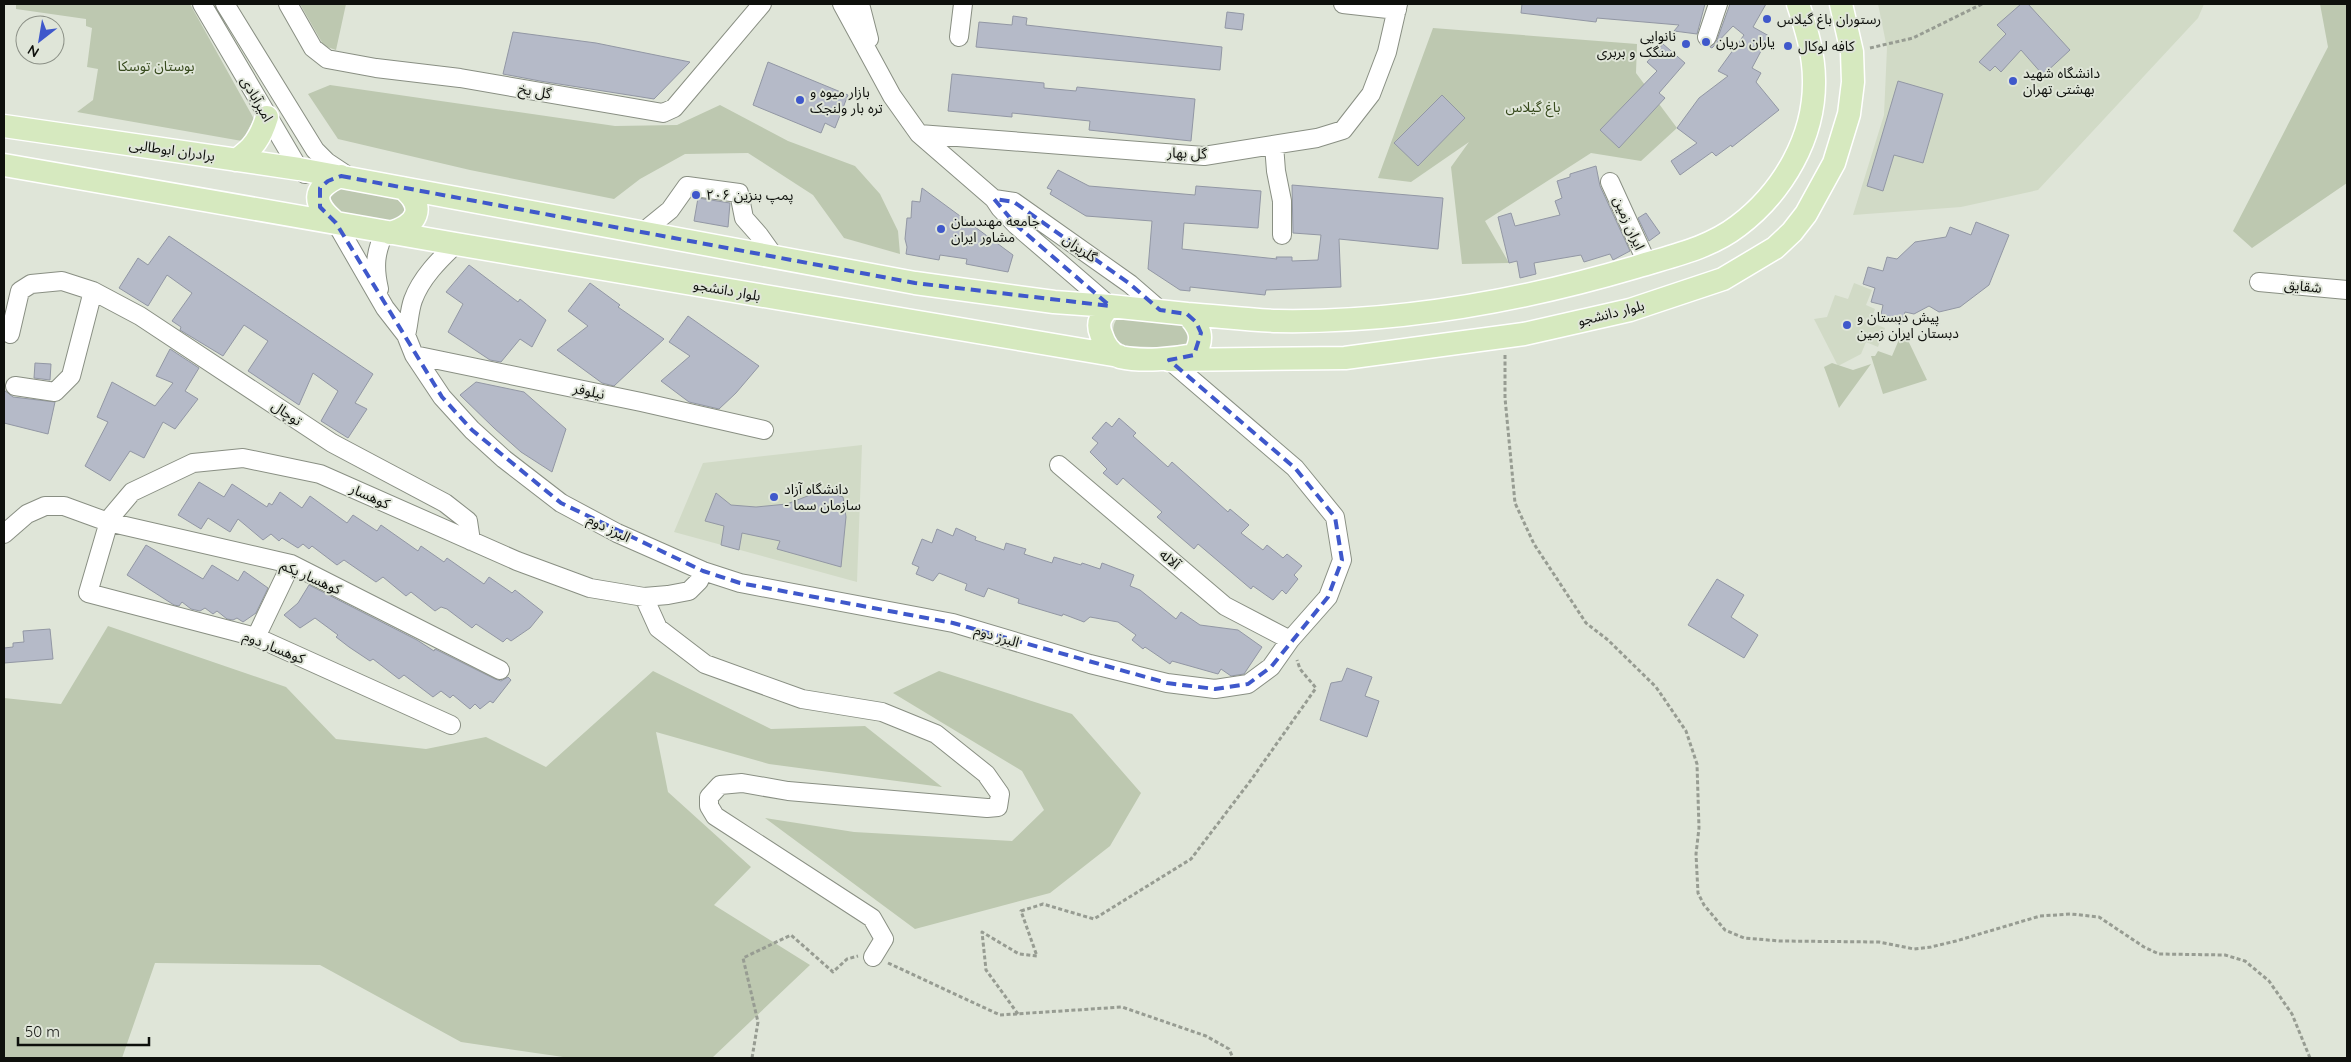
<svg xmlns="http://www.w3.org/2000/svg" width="2351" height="1062" viewBox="0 0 2351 1062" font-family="Quicksand,'Noto Sans Arabic',sans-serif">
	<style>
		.built { fill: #d1dac6 }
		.green { fill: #bdc8b0 }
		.building { fill: #b5bac8; stroke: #9297a4 }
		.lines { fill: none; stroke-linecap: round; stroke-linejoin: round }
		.minor-casing { stroke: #898f83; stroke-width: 20 }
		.major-casing { stroke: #fff; stroke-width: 25 }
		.path { stroke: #979c92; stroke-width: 3; stroke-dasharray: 4 2.5; stroke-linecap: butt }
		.minor { stroke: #fff; stroke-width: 18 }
		.major { stroke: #d6e9bf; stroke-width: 22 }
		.marked { fill: none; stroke: #3f58cb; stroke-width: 4; stroke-dasharray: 10 6; stroke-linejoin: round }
		.poi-dot { fill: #3f58cb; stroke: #dfe5d8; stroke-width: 2 }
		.labels { text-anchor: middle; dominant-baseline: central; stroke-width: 4; stroke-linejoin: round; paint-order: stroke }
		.poi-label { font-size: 14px; fill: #0e100c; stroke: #dfe5d8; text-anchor: start }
		.park-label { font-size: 14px; fill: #374a1d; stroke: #dfe5d8 }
		.street-label { font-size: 14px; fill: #0e100c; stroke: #dfe5d8 }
	</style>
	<rect width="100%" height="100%" fill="#dfe5d8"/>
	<path class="built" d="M1878 4H2204L2198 18 2038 190 1961 207 1853 215 1884 115 1887 48Z
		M1854 283 1872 290 1866 305 1875 309 1870 322 1885 328 1878 347 1866 342 1861 354 1838 366 1814 319 1827 317 1835 295 1848 299Z
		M862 445 857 582 674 532 703 463Z"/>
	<path class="green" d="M16 4H190L254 119 242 141 77 112 93 100 98 69 87 67 92 28 86 26V19L16 9Z
		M300 4H346L336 50 324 46Z
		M2320 4H2347V183L2252 248 2233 231 2328 47Z
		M1433 28 1637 44 1636 73 1677 128 1641 161 1591 153 1485 221 1509 263 1462 264 1451 167 1469 142 1411 182 1378 178Z
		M330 85 615 126 677 125 720 105 788 141 855 166 880 194 898 231 900 254 844 238 813 195 748 153 685 154 640 179 614 199 470 170 338 139 308 94Z
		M331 186 401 193 411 203 401 225 336 217 326 194Z
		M1122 313 1182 319 1192 329 1187 347 1181 348 1125 346 1114 338C1112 326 1114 321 1122 313Z
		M1903 330 1927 380 1883 394 1871 356H1875L1878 351 1892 356Z
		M1832 363 1853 370 1871 364 1839 408 1824 367Z
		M108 626 286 687 336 739 426 749 486 737 546 767 653 671 771 729 865 726 942 787 769 764 656 732 668 792 751 867 714 905 810 965 712 1058H570L461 1042 320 965 155 963 122 1058H4V698L61 704Z
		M939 671 1072 714 1141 793 1110 846 1050 893 915 929 765 818 854 832 1012 841 1044 810 1022 771 893 693Z"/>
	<path class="building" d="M1522 4H1705L1697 34 1674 31 1679 25 1597 18 1596 22 1521 13Z
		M1730 4H1766L1753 27 1769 36 1752 68 1761 73 1756 82 1779 110 1732 147 1731 145 1716 156 1712 152 1680 175 1671 161 1697 143 1677 128 1699 98 1728 76 1718 71 1744 35 1733 26 1712 48 1710 47 1717 40Z
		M2021 4H2028L2070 50 2043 75 2021 50 2001 72 1995 66 1990 71 1979 62 2006 34 1997 25Z
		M1227 12 1244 14 1242 30 1225 28Z
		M1013 16 1027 18 1026 25 1222 47 1220 70 976 47 979 22 1012 25Z
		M513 32 596 43 690 62 654 99 540 81 503 74Z
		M1663 44 1685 63 1659 93 1665 98 1619 148 1600 130 1657 71 1647 62Z
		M768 62 848 95 835 128 825 123 821 133 753 105Z
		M952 74 1044 83V88L1076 91 1077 87 1195 99 1191 141 1089 130 1090 121 1012 113V117L948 111Z
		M1898 81 1943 94 1923 163 1894 155 1883 191 1867 186Z
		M1442 95 1465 118 1418 166 1394 143Z
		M1596 166 1600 186 1630 251 1613 260 1610 254 1584 262 1581 255 1534 263 1536 274 1520 278 1517 261 1509 263 1498 217 1511 213 1515 226 1560 215 1555 201 1562 198 1557 181 1570 177V174Z
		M1058 170 1089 186 1195 195 1196 186 1261 191 1258 228 1184 223 1182 249 1277 259 1276 257H1292V261L1318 260 1321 235 1293 233 1292 185 1443 198 1438 249 1339 239 1341 287 1266 290 1265 295 1190 287V291L1180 290 1148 269 1152 221 1086 216 1050 194 1052 190 1047 188Z
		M922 188 1013 255 1008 272 966 264 967 259 940 255 939 260 906 254 907 247 905 239 907 218H911L912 201 920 202Z
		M698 198 730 203 728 227 694 221Z
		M1646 213 1660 233 1649 241 1638 218Z
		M1976 222 2009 235 1989 285 1960 307 1939 312 1929 306 1914 314 1905 312 1901 325 1880 319 1883 305 1871 302 1875 288 1863 284 1868 267 1883 271 1887 257 1897 259 1915 242 1946 237 1950 227 1971 235Z
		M169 236 373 374 355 403 367 409 348 438 321 421 338 391 313 373 299 405 248 371 268 341 244 325 223 356 180 330 181 327 172 321 192 293 167 275 148 306 119 288 138 258 148 265Z
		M469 265 518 302 520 299 546 320 532 347 520 339 501 362 490 360 448 332 463 304 446 292Z
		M590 283 620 305 618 307 664 339 614 386 602 383 557 350 588 326 568 311Z
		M688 316 759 366 736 393 719 409 689 402 661 381 690 356 669 342Z
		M170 349 199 368 185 391 198 399 175 429 163 422 144 458 130 451 110 481 85 466 108 422 97 417 112 382 155 406 173 383 156 376Z
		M35 363 51 364 50 380 34 378Z
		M476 382 524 392 566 429 552 472 521 452 494 428 460 395Z
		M4 390 13 397 55 402 48 434 4 423Z
		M1119 418 1136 433 1133 436 1168 467 1172 462 1228 512 1230 509 1249 525 1241 533 1263 550 1267 545 1283 558 1287 554 1302 566 1294 575 1298 579 1286 594 1282 590 1273 600 1253 586 1251 589 1198 544 1194 549 1180 537 1157 517 1162 512 1123 478 1117 485 1103 473 1107 469 1090 452 1098 443 1092 438 1106 422 1112 427Z
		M199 482 224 497 232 484 267 507 269 503 272 505 280 492 302 508 310 496 347 523 353 515 377 531 381 525 418 551 421 546 444 562 447 558 484 584 489 577 512 593 515 590 543 612 530 628 511 641 507 638 503 642 476 624 472 628 447 609 441 607 435 611 411 592 406 596 383 577 376 582 344 560 337 565 312 546 309 549 303 544 298 548 282 538 279 541 271 534 263 540 238 519 230 532 208 518 201 529 178 515Z
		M823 490 843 497 846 517 841 567 777 549 780 541 742 533 739 550 721 545 724 526 705 521 716 493 731 505 756 507 787 504Z
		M956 528 976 537 975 540 1004 550 1006 543 1026 549 1024 554 1052 563 1054 557 1081 565 1082 563 1100 569 1102 563 1134 575 1130 586 1140 590 1176 619 1181 612 1200 625 1238 630 1262 647 1244 674 1231 676 1221 669 1218 674 1172 661 1170 664 1145 647 1143 649 1132 640 1136 635 1118 622 1090 617 1084 622 1063 614 1062 616 1018 603 1019 599 988 588 984 597 965 590 967 584 939 573 933 581 916 574 919 567 912 564 922 539 932 543 937 529 953 536Z
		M146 545 203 579 212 565 238 581 244 571 268 588 256 613 243 622 237 618 233 620 227 619 217 611 213 614 205 608 200 611 191 609 182 602 179 606 174 605 127 575Z
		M1717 579 1744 595 1731 617 1758 635 1744 658 1688 625Z
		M309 585 417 640 434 651 435 649 495 679 501 681 508 677 511 680 493 703 490 701 480 709 475 704 470 709 453 695 450 698 441 691 433 697 404 675 399 679 373 659 370 661 349 647 336 637 338 635 315 618 300 628 284 615 298 603Z
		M50 629 53 659 4 663V648L13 647V643L24 642 23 631Z
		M1347 668 1372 677 1365 696 1379 701 1367 737 1320 720 1331 683 1342 681Z"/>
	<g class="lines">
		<defs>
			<path id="minor" d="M202 4 299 169 305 174
				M225 4 315 150 327 162 348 176
				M288 4 313 48 327 59 376 68 460 78 663 113 674 108 762 4
				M842 4 892 96 919 134 994 199 1000 208 1016 225 1110 306
				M860 4 869 39
				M1343 4 1397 10
				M959 37 963 4
				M1707 37 1718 4
				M919 134 1204 156 1317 138 1343 130 1371 94 1387 52 1398 4
				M1274 145 1276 171 1282 201V235
				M1610 182 1647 263
				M994 199 1014 202 1130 284 1160 310
				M336 223 385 308 406 335 414 355 442 397 472 430 504 459 561 503 617 533 703 571 740 583 953 623 1090 664 1167 683 1215 689 1248 684 1271 667 1290 640 1328 597 1342 560 1335 517 1295 468 1169 360
				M643 232 670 210 687 186 739 193 744 218 759 235 774 256
				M2259 282 2347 290
				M379 289C374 267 375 252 385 232
				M10 334 20 291 31 284 62 281 93 291 140 316 332 443 445 503 468 521 471 541
				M406 335C409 324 409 311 413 300 421 278 439 260 456 244
				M414 355 641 402 764 430
				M15 386 55 392 71 376 93 291
				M1059 465 1225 606 1290 640
				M4 534 27 514 45 506H64L108 522 291 564 500 670
				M644 597 658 628 705 664 802 699 882 712 936 734 986 774 1000 794 998 807 987 808 788 791 742 783 720 785 709 797V806L715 816 872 918 884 939 873 957
				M256 637 291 564
				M451 725 256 637 88 593 110 518 132 492 193 463 243 458 320 474 517 561 590 588 644 597 668 595 689 591 699 581 703 571"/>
			<path id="major" d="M4 126 299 169 915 283 1054 302 1110 306
				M236 160C253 149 261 137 267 117
				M4 165 456 244 1119 356
				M336 223C312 204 311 188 341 176
				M390 233C417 225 427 208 403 188
				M1110 306 1187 314C1200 327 1205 338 1194 355 1173 359 1142 362 1120 357 1110 354 1104 343 1101 334 1096 322 1102 314 1110 306Z
				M1187 314C1217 316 1247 320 1277 321 1397 323 1521 301 1636 267 1671 256 1708 249 1738 226 1783 192 1815 137 1814 80 1814 54 1806 28 1798 4
				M1169 360 1345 358 1524 334 1630 310 1723 279 1775 248 1792 232 1806 214 1834 163 1849 114 1853 82 1852 52 1841 4"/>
		</defs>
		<use href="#minor" class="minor-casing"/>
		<use href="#major" class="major-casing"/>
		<path class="path" d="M1870 48 1913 38 1982 4
			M1505 355V398L1515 503 1534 544 1586 623 1608 640 1656 687 1686 731 1697 764 1699 828 1696 854 1698 893 1704 905 1725 930 1744 938 1780 941 1879 942 1914 949 1931 947 1956 941 2040 916 2071 914 2099 917 2144 947 2159 954 2225 955 2245 961 2269 981 2292 1014 2310 1058
			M888 963 1000 1015 1122 1007 1206 1036 1229 1049 1233 1058
			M1018 1014 986 970 982 932 1019 954 1037 956 1021 911 1043 904 1094 919 1191 859 1251 780 1316 688 1300 669 1297 660
			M752 1058 758 1022 743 958 791 935 833 972 847 959 858 956"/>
		<use href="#minor" class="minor"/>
		<use href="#major" class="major"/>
	</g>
	<path class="marked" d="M341 176 915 283 1110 306 1016 225 994 199 1014 202 1130 284 1160 310 1187 314 1196 322 1201 333 1194 355 1169 360 1295 468 1335 517 1342 560 1328 597 1271 667 1248 684 1215 689 1167 683 953 623 740 583 703 571 561 503 472 430 442 397 336 223 320 207V188L328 181Z"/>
	<g class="poi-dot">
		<circle cx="1767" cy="19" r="5"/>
		<circle cx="1706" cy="42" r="5"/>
		<circle cx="1686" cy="44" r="5"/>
		<circle cx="1788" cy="46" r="5"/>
		<circle cx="2013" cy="81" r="5"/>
		<circle cx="800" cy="100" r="5"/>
		<circle cx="696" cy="195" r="5"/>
		<circle cx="941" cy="229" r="5"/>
		<circle cx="1847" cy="325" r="5"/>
		<circle cx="774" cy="497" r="5"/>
	</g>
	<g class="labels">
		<g class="poi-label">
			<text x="1777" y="19">رستوران باغ گیلاس</text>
			<text x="1676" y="36" text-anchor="end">نانوایی<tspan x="1676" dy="16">سنگک و بربری</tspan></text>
			<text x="1716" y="42">یاران دریان</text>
			<text x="1798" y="46">کافه لوکال</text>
			<text x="2023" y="73">دانشگاه شهید<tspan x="2023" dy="16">بهشتی تهران</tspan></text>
			<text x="810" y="92">بازار میوه و<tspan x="810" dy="16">تره بار ولنجک</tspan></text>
			<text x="706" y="195">پمپ بنزین ۲۰۶</text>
			<text x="951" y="221">جامعه مهندسان<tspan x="951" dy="16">مشاور ایران</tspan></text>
			<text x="1857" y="317">پیش دبستان و<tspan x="1857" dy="16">دبستان ایران زمین</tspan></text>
			<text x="784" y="489">دانشگاه آزاد<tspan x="784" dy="16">- سازمان سما</tspan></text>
		</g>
		<g class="park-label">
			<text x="156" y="66">بوستان توسکا</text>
			<text x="1533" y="107">باغ گیلاس</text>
		</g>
		<g class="street-label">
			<text transform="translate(535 91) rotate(10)">گل یخ</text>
			<text transform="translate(257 99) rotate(60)">امیرآبادی</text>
			<text transform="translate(172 150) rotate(8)">برادران ابوطالبی</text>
			<text transform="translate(1187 153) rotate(2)">گل بهار</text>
			<text transform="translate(1629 223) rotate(66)">ایران زمین</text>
			<text transform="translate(1080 248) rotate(35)">گلریزان</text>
			<text transform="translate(2303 286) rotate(6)">شقایق</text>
			<text transform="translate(727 290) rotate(10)">بلوار دانشجو</text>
			<text transform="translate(1611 313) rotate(-14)">بلوار دانشجو</text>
			<text transform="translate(589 391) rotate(12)">نیلوفر</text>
			<text transform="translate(287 413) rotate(34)">توچال</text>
			<text transform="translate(370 496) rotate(24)">کوهسار</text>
			<text transform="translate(609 528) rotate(26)">البرز دوم</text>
			<text transform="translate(1170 559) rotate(40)">آلاله</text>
			<text transform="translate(311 577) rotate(24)">کوهسار یکم</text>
			<text transform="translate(997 636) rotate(17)">البرز دوم</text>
			<text transform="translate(274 647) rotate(22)">کوهسار دوم</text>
		</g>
	</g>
	<rect width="2351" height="1062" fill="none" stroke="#0e100c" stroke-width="10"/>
	<g transform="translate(40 40) rotate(211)"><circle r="24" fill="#dfe5d8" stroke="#8b9086"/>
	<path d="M0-4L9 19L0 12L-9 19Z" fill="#3f58cb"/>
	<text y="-8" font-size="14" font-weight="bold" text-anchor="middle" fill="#0e100c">N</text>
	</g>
	<path d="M18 1037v8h131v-8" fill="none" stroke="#0e100c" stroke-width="2.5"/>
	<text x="25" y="1037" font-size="15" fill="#0e100c" stroke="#dfe5d8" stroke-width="4" paint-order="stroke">50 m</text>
</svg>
